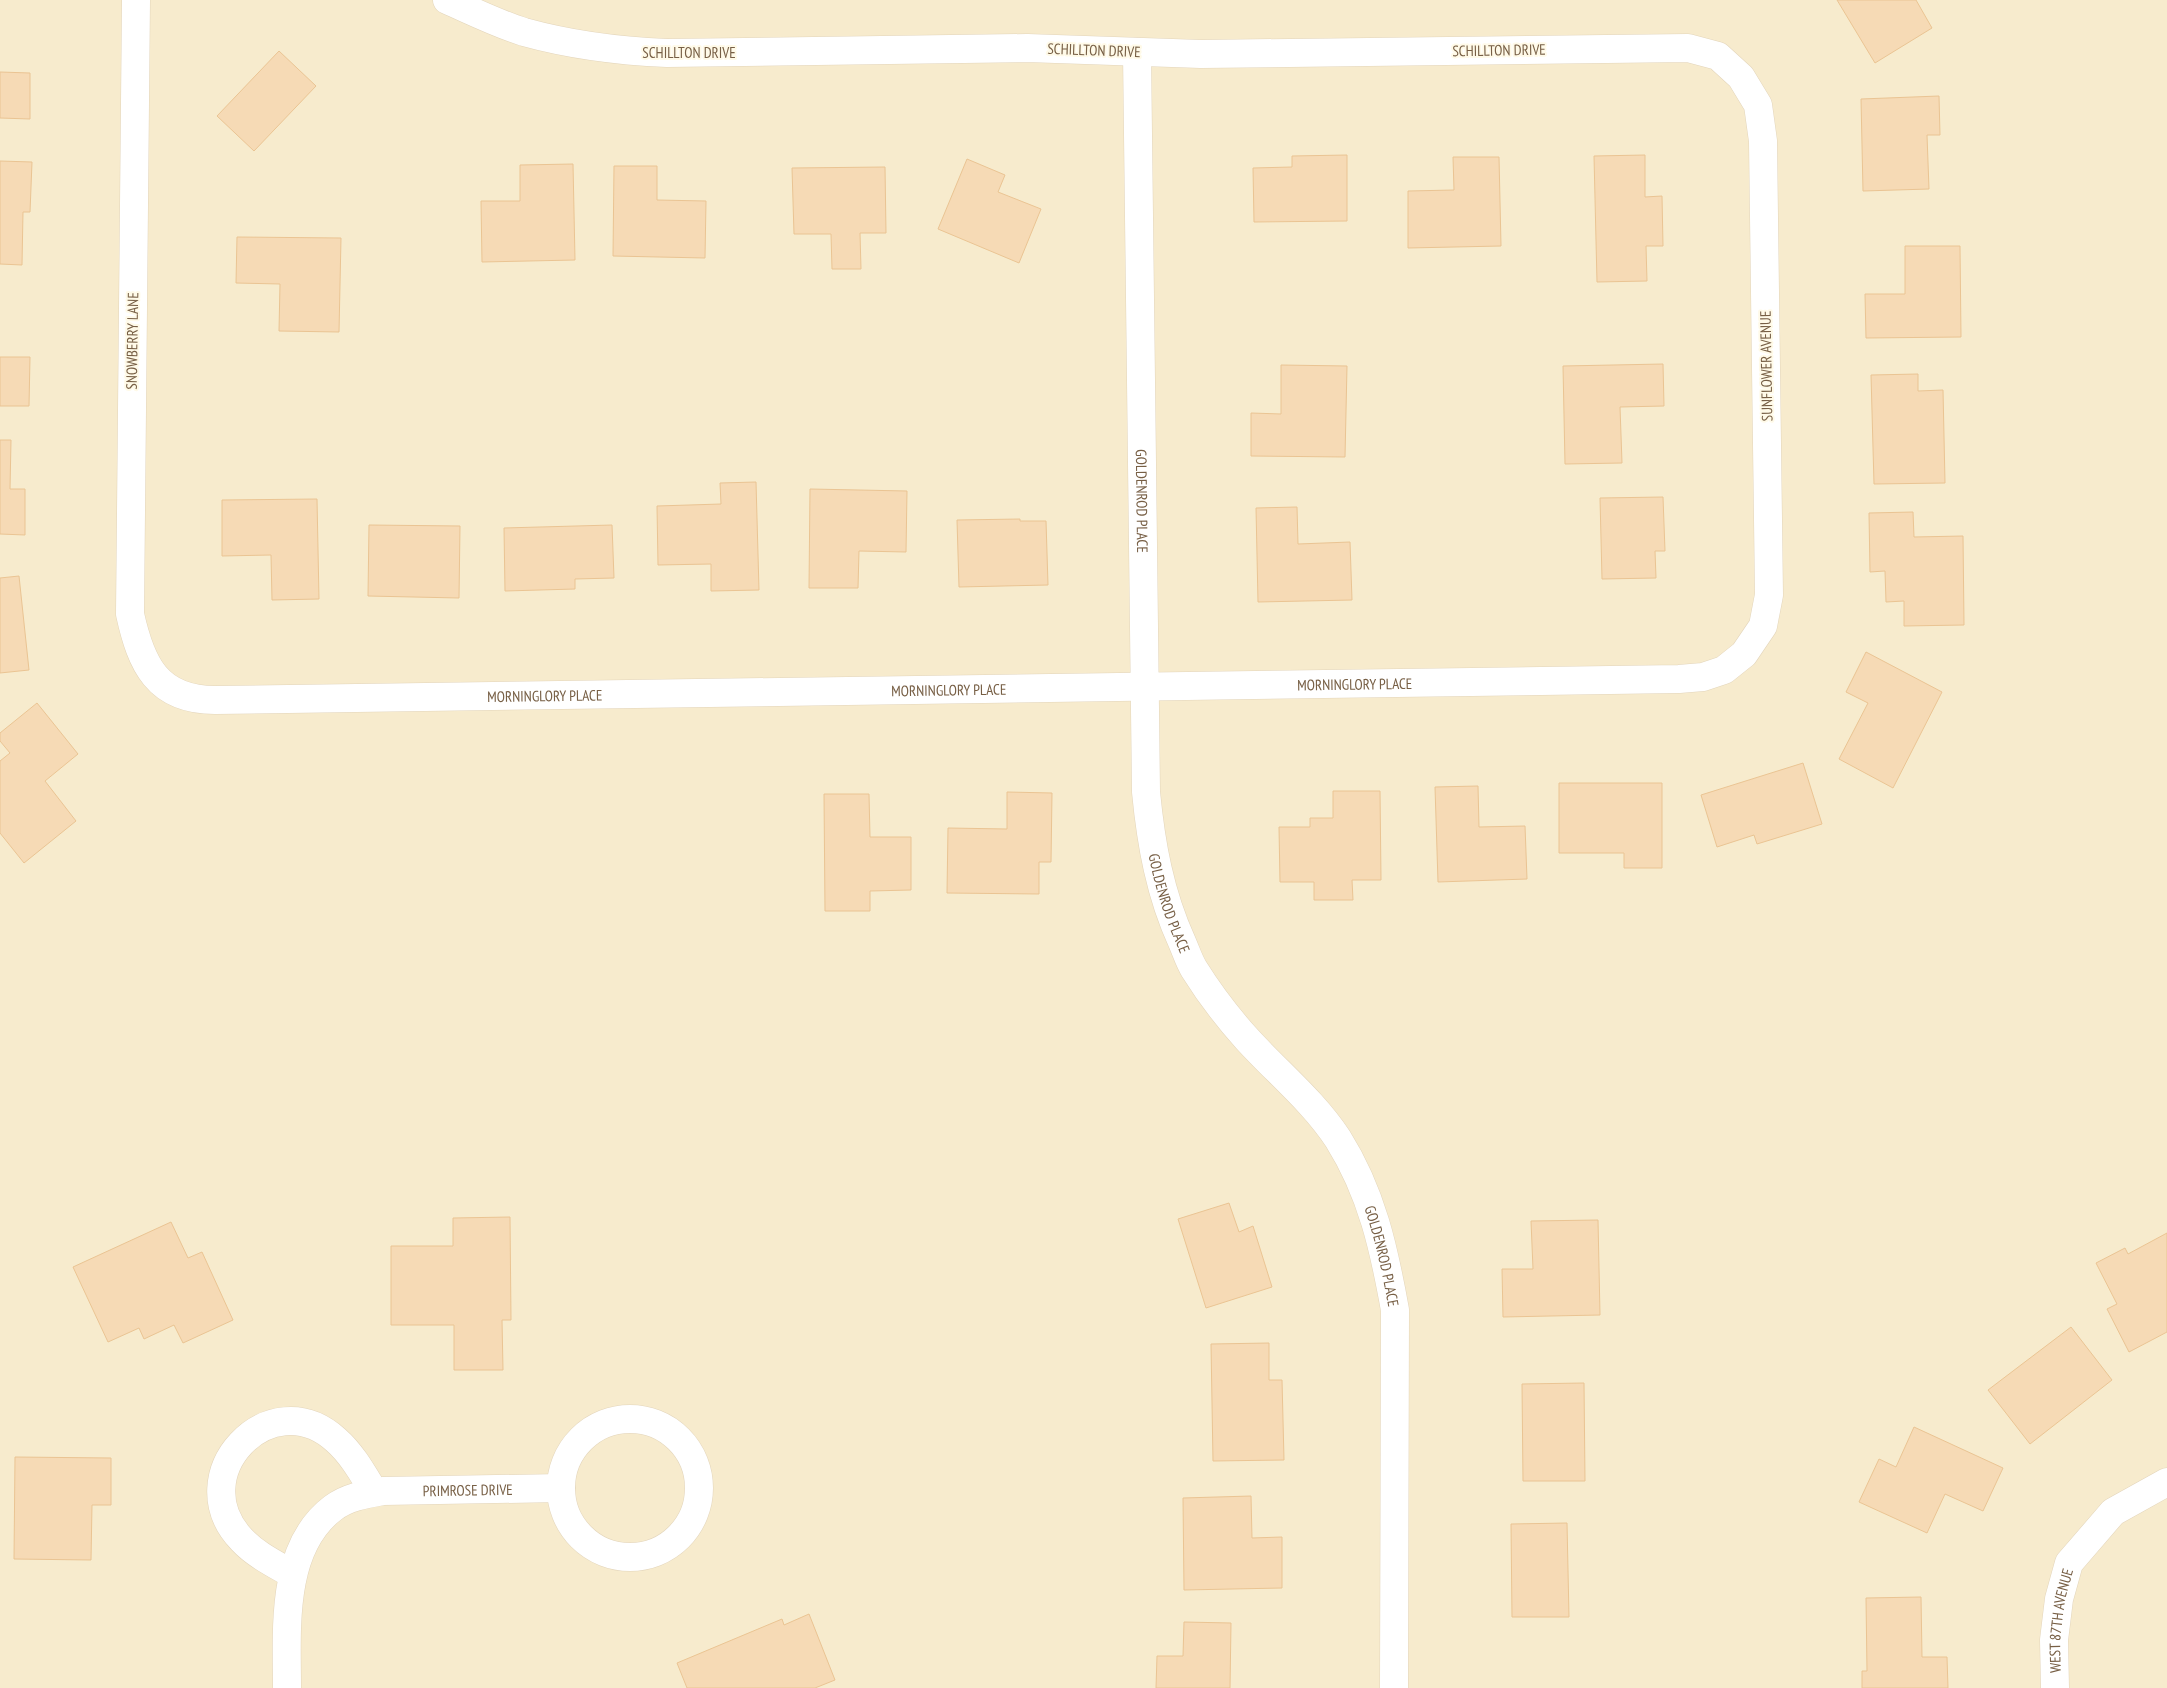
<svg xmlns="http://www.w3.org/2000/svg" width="2167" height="1688" viewBox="0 0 2167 1688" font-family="'PT Sans Narrow',sans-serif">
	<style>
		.residential { fill: #f7ebcd }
		.building { fill: #f6dab5; stroke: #eac493 }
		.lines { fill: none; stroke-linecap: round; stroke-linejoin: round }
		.street-casing { stroke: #e3d5bb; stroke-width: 29 }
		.street { stroke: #fff; stroke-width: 28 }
		.labels { text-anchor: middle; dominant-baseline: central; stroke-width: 4; stroke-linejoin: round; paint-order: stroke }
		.street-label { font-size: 15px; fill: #775f45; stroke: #fffae8 }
	</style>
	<rect width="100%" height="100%" fill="#fef8df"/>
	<path class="residential" d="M0 0H2167V1688H0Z"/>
	<path class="building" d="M1837 0H1916L1932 28 1875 63Z
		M279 51 316 86 254 151 217 116Z
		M0 72 30 73V119L0 118Z
		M1939 96 1940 135H1927L1929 189 1863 191 1861 99Z
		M1347 155V221L1254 222 1253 168 1292 167V156Z
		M1645 155V197L1662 196 1663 246H1646L1647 281 1597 282 1594 156Z
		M1453 157H1499L1501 246 1408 248V191L1454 190Z
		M967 159 1005 175 998 192 1041 209 1019 263 938 229Z
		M0 161 32 162 30 212H23L22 265 0 264Z
		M573 164 575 260 482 262 481 201H520V165Z
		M614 166H657V200L706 201 705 258 613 256Z
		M885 167 886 233H860L861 269H832L831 234H794L792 168Z
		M237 237 341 238 339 332 279 331 280 284 236 283Z
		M1905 246H1960L1961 337 1866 338 1865 294H1905Z
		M0 357H30L29 406H0Z
		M1663 364 1664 406 1620 407 1622 463 1565 464 1563 366Z
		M1281 365 1347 366 1345 457 1251 456V413L1281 414Z
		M1918 374V391L1943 390 1945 483 1874 484 1871 375Z
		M0 440H11L10 489H25V535L0 534Z
		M756 482 759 590 711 591V564L658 565 657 506 721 504 720 483Z
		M810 489 907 491 906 552 859 551 858 588H809Z
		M1663 497 1665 551H1655L1656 578 1602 579 1600 498Z
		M317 499 319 599 272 600 271 555 222 556V500Z
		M1297 507 1298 544 1350 542 1352 600 1258 602 1256 508Z
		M1913 512 1914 537 1963 536 1964 625 1904 626V601L1886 602 1885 571 1870 572 1869 513Z
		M1020 519V521H1046L1048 585 959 587 957 520Z
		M369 525 460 526 459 598 368 596Z
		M612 525 614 578 575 579V589L505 591 504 528Z
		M19 576 29 670 0 673V578Z
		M1866 652 1942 692 1893 788 1839 759 1868 703 1846 692Z
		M37 703 78 754 45 781 76 821 24 863 0 833V761L10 753 0 741V733Z
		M1803 763 1822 824 1757 844 1754 835 1717 847 1701 795Z
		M1559 783H1662V868H1624V853H1559Z
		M1478 786 1479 827 1525 826 1527 879 1438 882 1435 787Z
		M1333 791H1380L1381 880H1352L1353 900H1314V882H1280L1279 827H1310V818H1333Z
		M1007 792 1052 793 1051 862H1039V894L947 893 948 828 1007 829Z
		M824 794H869L870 837H911V890L870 891V911H825Z
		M1229 1203 1239 1232 1253 1226 1272 1287 1206 1308 1178 1219Z
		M510 1217 511 1320H502L503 1370H454V1325H391V1246H453V1218Z
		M1598 1220 1600 1315 1503 1317 1502 1269H1533L1531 1221Z
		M171 1222 188 1258 202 1252 233 1320 183 1343 174 1325 144 1339 139 1328 108 1342 73 1267Z
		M2167 1233V1332L2129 1352 2107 1309 2117 1304 2096 1263 2125 1248 2128 1254Z
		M2071 1327 2112 1380 2030 1444 1988 1390Z
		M1269 1343V1380H1282L1284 1460 1213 1461 1211 1344Z
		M1584 1383 1585 1481H1523L1522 1384Z
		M1914 1427 2003 1468 1983 1511 1945 1494 1927 1533 1859 1502 1879 1459 1896 1467Z
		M15 1457 111 1458V1505H92L91 1560 14 1559Z
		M1251 1496 1252 1538 1282 1537V1588L1184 1590 1183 1498Z
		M1567 1523 1569 1617H1512L1511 1524Z
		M1921 1597 1922 1657H1947L1948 1688H1862V1671H1867L1866 1598Z
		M809 1614 835 1680 815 1688H687L677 1663 782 1619 784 1625Z
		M1184 1622 1231 1623 1230 1688H1156L1157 1656H1183Z"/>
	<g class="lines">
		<defs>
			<g id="street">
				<path id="s1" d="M136 0 130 614C141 664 157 700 215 700L1679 679 1703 677 1724 670 1744 654 1763 626 1769 595 1763 141 1758 105 1741 77 1718 56 1688 48 1201 54 1027 48 667 53C619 51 571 45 524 32 498 24 472 11 447 0"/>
				<path id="s2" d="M1137 52 1146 792C1151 844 1160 894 1182 942 1186 951 1189 961 1194 969 1209 993 1228 1018 1247 1039 1277 1072 1313 1101 1338 1139 1372 1193 1384 1249 1395 1310L1394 1688"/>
				<circle cx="630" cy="1488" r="69"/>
				<path d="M292 1574C275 1564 256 1555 242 1540 180 1476 270 1380 336 1440 352 1454 363 1474 374 1492"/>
				<path id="s3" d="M287 1688C287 1630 280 1548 333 1508 347 1497 366 1494 383 1491L561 1488"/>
				<path id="s4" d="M2055 1688 2054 1640 2059 1599 2069 1563 2113 1512 2167 1482"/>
			</g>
		</defs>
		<use href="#street" class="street-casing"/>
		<use href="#street" class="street"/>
	</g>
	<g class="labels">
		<g class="street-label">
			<text transform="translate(1094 50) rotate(2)">SCHILLTON DRIVE</text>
			<text transform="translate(1499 50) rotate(-1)">SCHILLTON DRIVE</text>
			<text x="689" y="52">SCHILLTON DRIVE</text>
			<text transform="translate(132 341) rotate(-89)">SNOWBERRY LANE</text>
			<text transform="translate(1766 366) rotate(-91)">SUNFLOWER AVENUE</text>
			<text stroke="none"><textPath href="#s2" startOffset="449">GOLDENROD PLACE</textPath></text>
			<text stroke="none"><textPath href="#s1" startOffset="1888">MORNINGLORY PLACE</textPath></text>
			<text stroke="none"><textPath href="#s1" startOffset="1482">MORNINGLORY PLACE</textPath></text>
			<text stroke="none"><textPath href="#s1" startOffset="1078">MORNINGLORY PLACE</textPath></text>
			<text stroke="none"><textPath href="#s2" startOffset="854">GOLDENROD PLACE</textPath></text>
			<text stroke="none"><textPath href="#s2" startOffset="1274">GOLDENROD PLACE</textPath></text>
			<text stroke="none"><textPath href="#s3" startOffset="331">PRIMROSE DRIVE</textPath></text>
			<text stroke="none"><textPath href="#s4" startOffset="68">WEST 87TH AVENUE</textPath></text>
		</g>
	</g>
</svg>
